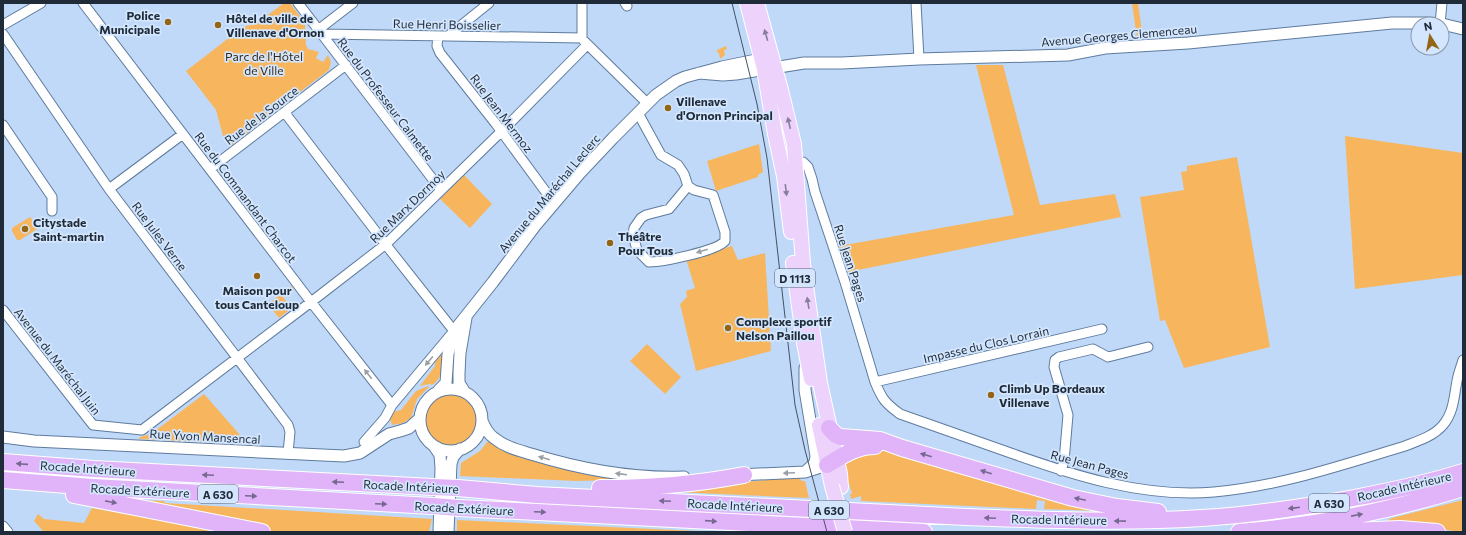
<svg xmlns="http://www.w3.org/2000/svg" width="1466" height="535" viewBox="0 0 1466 535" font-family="Commissioner,sans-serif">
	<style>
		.green { fill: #f7b65d }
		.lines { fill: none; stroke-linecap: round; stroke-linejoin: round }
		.minor-casing { stroke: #5e7b9e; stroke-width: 11 }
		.tertiary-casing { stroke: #5e7b9e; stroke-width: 13 }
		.primary-casing { stroke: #fff; stroke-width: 16 }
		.motorway-casing { stroke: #fff; stroke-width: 18 }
		.minor { stroke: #fff; stroke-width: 9 }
		.tertiary { stroke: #fff; stroke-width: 11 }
		.primary { stroke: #edd2fc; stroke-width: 14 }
		.motorway { stroke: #e1b4fa; stroke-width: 16 }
		.tram { stroke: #445264; stroke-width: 1 }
		.primary-bridge-casing { stroke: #fff; stroke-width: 16; stroke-linecap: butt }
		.motorway-bridge-casing { stroke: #fff; stroke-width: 18; stroke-linecap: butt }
		.primary-bridge { stroke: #edd2fc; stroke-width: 14 }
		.motorway-bridge { stroke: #e1b4fa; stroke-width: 16 }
		.oneway { fill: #867e9a }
		.oneway2 { fill: #9aa0a6 }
		.oneway3 { fill: #766990 }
		.poi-dot { fill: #956516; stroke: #d3e6fd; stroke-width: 1.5 }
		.labels { text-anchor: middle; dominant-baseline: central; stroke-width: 3.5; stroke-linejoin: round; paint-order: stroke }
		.shield { fill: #d3e6fd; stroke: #556374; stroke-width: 1 }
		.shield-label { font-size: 11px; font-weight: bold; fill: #1f2b39 }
		.poi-label { font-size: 12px; font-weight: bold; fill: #1f2b39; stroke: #d3e6fd; text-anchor: start }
		.street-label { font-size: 12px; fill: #1f2b39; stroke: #d3e6fd }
		.park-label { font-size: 12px; fill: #382915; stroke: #d3e6fd }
	</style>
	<rect width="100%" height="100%" fill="#c0d9f8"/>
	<path class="green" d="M284 3H290L305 23 306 45 308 49 319 52 316 58 323 62 328 55 331 62 329 70 288 101 278 100 273 103 272 114 231 146 223 136 216 110 186 71 243 27 257 23Z
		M1132 3H1138L1143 39H1137Z
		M726 46 727 49 724 50 725 55 720 59 719 53 716 52 718 51 717 50Z
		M976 65H1003L1040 205 1115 194 1121 217 848 272 839 246 1014 215Z
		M1345 136 1463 153V275L1355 289Z
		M759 144 763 172 758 175V177L716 191 707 161Z
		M1237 157 1270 347 1184 368 1165 320 1160 321 1140 197 1184 190 1181 172 1187 171V166Z
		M464 175 492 204 470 228 440 199Z
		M30 217 37 226V229L20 240H17L12 231V228Z
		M732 246 738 260 765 253 771 351 696 371 680 304 687 297 686 291 695 288 686 259Z
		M292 286 294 289 283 297 292 308 279 318 268 304Z
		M647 344 681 377 665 394 630 361Z
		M440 354 442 356C441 367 443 379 432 385L430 384 420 386 435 366V359Z
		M428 386 429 387 417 399 411 418 403 423 392 425 390 419 393 412 401 410 416 391Z
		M423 419a27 27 0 1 1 54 0a27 27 0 1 1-54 0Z
		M204 394 248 444 139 439 140 437 151 434Z
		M488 441 501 450 502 448 581 473 650 479 577 481 460 476 461 463 480 451Z
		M884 449 1102 511 1044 509 1045 501 1037 500 1036 509 861 501V496L851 499 850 494 852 493 846 475 844 460 863 451Z
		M787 478C792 478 798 476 802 481H805L809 498 653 491Z
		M126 500 164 501 165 503 432 519 429 532H273L126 501Z
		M1463 500V532L1388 523V520L1392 518Z
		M92 508 172 522 215 532H44L34 521 38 514 44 519 84 523Z
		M457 520 719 532H457Z"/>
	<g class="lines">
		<defs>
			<path id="minor" d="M83 3 311 302 392 405
				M298 3 441 190
				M582 3V38
				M625 3 627 6
				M916 3 919 59
				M1440 24 1442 3
				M3 25 41 3
				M318 30 353 3
				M3 34 109 189 288 425 290 432 288 453
				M321 34 582 38
				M438 36 437 46 440 53 496 124 554 203
				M448 36 489 3
				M584 41 647 103
				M285 113 390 250 454 331 392 405 385 418 364 442
				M638 113 661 155 678 165 684 174 688 186 669 209 646 215 641 218 634 228 633 235 637 250 649 262C663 262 717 251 725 241V232L713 195 694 190 688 186
				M3 125 52 197V211
				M792 163 795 162H803L808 167 812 179 815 192 845 282 875 382C882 399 885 403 900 414 935 426 970 439 1005 451 1072 475 1142 498 1214 492 1281 486 1342 465 1405 446 1418 441 1434 436 1443 425 1454 412 1454 396 1457 381 1458 374 1461 367 1463 360
				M210 169 346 65
				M109 189 183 134
				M3 310 93 425 142 430 311 302 386 244 507 126 587 45
				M875 382 1102 329
				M1061 471 1064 461 1068 415 1054 367 1055 360 1059 357 1093 349 1108 357 1148 347
				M3 526 8 532"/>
			<path id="tertiary" d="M1442 24 1463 29
				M699 73 723 75 736 74 804 63H842L919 59 1068 55 1105 48 1188 43 1392 23H1429L1441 24
				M805 368V390L816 456 815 463 806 471
				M420 420a31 31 0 1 1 62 0a31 31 0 1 1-62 0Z
				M439 390 446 383 448 354 454 331 493 282 535 226 580 173 613 138 656 95 676 81 685 77 722 67 761 59 768 63
				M464 391 459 383V373L460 353 466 318
				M482 421C485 428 488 434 494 438 505 447 518 450 531 454 580 469 632 479 684 477
				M3 437 34 441 344 456 360 453 389 434 400 431 409 428 419 419
				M434 446 440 455 441 468 439 532
				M737 475 805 472 827 465 830 470
				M448 532 451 464 453 457 460 449"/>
			<path id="primary" d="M747 3 764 69 775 134 784 176 791 232
				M757 3 781 90 794 144 803 263 807 293 820 383 840 474 841 487
				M793 263 804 343 811 379
				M819 425 832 486"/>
			<path id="motorway" d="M829 428 836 435 841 437 880 440 902 448 1073 498 1117 507 1158 512
				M3 462 94 469 433 487
				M827 465C842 456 856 446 875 446
				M3 480 93 487 433 506
				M458 488 537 495 966 517C1045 520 1124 523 1202 518 1253 515 1304 507 1354 498 1391 491 1428 483 1463 472
				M600 488C648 488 697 484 744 475
				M74 495 262 532
				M459 508 924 532
				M1239 532C1315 526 1390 511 1463 488
				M1326 532 1400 529 1437 532"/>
		</defs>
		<use href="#minor" class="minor-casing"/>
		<use href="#tertiary" class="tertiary-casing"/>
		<use href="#primary" class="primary-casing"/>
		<use href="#motorway" class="motorway-casing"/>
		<use href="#minor" class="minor"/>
		<use href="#tertiary" class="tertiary"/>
		<use href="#primary" class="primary"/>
		<use href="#motorway" class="motorway"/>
		<path class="tram" d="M732 3 757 104 767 158 795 405 805 450 827 532"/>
		<defs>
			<path id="primary-bridge" d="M832 486 845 532"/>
			<path id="motorway-bridge" d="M433 487 458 488
				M433 506 459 508"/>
		</defs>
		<use href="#primary-bridge" class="primary-bridge-casing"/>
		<use href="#motorway-bridge" class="motorway-bridge-casing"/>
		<use href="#primary-bridge" class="primary-bridge"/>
		<use href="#motorway-bridge" class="motorway-bridge"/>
	</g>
	<defs><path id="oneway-solid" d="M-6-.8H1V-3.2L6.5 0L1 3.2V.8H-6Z"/></defs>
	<g class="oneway">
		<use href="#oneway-solid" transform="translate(766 35) rotate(-106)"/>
		<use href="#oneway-solid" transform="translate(789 123) rotate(-103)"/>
		<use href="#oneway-solid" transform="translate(786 190) rotate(83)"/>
		<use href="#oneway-solid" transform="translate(808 303) rotate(-99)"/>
	</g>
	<g class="oneway2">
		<use href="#oneway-solid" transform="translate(702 251) rotate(163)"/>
		<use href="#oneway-solid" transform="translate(429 361) rotate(130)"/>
		<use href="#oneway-solid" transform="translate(368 374) rotate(-128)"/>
		<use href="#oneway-solid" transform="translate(544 458) rotate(-164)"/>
		<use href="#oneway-solid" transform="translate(789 473) rotate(178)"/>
		<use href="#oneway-solid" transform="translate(621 474) rotate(-173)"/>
	</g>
	<g class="oneway3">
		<use href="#oneway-solid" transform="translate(926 455) rotate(-164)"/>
		<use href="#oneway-solid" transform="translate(22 464) rotate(-176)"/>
		<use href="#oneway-solid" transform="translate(986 472) rotate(-163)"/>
		<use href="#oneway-solid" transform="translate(208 475) rotate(-177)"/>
		<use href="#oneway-solid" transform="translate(338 482) rotate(-177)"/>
		<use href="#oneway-solid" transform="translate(251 496) rotate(3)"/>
		<use href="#oneway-solid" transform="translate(1080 499) rotate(-168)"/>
		<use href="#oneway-solid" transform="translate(665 501) rotate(-177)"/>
		<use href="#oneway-solid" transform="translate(111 502) rotate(11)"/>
		<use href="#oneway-solid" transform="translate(381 504) rotate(3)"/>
		<use href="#oneway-solid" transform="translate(1294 508) rotate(173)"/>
		<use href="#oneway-solid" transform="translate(540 512) rotate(3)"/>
		<use href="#oneway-solid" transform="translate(1357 515) rotate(-11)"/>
		<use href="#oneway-solid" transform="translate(990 518) rotate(-177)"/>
		<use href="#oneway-solid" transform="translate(711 521) rotate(4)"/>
		<use href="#oneway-solid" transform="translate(1120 521) rotate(-179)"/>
	</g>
	<g class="poi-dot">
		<circle cx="168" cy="22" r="4"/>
		<circle cx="218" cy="25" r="4"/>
		<circle cx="668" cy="108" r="4"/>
		<circle cx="25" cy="229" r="4"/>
		<circle cx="610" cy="243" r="4"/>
		<circle cx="257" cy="276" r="4"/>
		<circle cx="728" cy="328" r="4"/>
		<circle cx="991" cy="395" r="4"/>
	</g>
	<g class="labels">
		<g class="shield">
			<rect x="775" y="269" width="40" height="18" rx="3"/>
			<rect x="198" y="485" width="40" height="18" rx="3"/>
			<rect x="1309" y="494" width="40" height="18" rx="3"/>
			<rect x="809" y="501" width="40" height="18" rx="3"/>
		</g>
		<g class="shield-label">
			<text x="795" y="278">D 1113</text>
			<text x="218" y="494">A 630</text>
			<text x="1329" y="503">A 630</text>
			<text x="829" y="510">A 630</text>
		</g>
		<g class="poi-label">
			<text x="160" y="15" text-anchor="end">Police<tspan x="160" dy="14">Municipale</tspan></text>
			<text x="226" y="18">Hôtel de ville de<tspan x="226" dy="14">Villenave d'Ornon</tspan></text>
			<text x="676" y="101">Villenave<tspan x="676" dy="14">d'Ornon Principal</tspan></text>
			<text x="33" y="222">Citystade<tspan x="33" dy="14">Saint-martin</tspan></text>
			<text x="618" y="236">Théâtre<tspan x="618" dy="14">Pour Tous</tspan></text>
			<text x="257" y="290" text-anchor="middle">Maison pour<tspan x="257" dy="14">tous Canteloup</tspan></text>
			<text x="736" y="321">Complexe sportif<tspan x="736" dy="14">Nelson Paillou</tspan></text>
			<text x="999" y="388">Climb Up Bordeaux<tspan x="999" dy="14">Villenave</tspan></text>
		</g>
		<g class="street-label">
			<text transform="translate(447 24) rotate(1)">Rue Henri Boisselier</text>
			<text transform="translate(1119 35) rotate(-5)">Avenue Georges Clemenceau</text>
			<text transform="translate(386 99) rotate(53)">Rue du Professeur Calmette</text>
			<text transform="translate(502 113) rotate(53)">Rue Jean Mermoz</text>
			<text transform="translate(261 115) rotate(-37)">Rue de la Source</text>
			<text transform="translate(549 193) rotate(-50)">Avenue du Maréchal Leclerc</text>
			<text transform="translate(246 197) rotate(53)">Rue du Commandant Charcot</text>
			<text transform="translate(407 206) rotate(-44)">Rue Marx Dormoy</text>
			<text transform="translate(160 236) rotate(53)">Rue Jules Verne</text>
			<text transform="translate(851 263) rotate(72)">Rue Jean Pages</text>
			<text transform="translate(986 344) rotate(-13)">Impasse du Clos Lorrain</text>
			<text transform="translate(58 361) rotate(52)">Avenue du Maréchal Juin</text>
			<text transform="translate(205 436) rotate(3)">Rue Yvon Mansencal</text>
			<text transform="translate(1090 464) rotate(15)">Rue Jean Pages</text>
			<text transform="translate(88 468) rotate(4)">Rocade Intérieure</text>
			<text transform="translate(411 486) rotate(3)">Rocade Intérieure</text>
			<text transform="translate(1404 486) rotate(-13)">Rocade Intérieure</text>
			<text transform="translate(140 490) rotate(3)">Rocade Extérieure</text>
			<text transform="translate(735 505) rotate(3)">Rocade Intérieure</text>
			<text transform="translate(464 508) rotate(3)">Rocade Extérieure</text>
			<text transform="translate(1059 519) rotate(1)">Rocade Intérieure</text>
		</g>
		<g class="park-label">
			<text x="264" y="56">Parc de l'Hôtel<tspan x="264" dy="14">de Ville</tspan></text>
		</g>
	</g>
	<rect width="1466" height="535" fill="none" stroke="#1f2b39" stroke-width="8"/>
	<g transform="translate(1430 36) rotate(349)"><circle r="19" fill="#d3e6fd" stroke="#8b9baf"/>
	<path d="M0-3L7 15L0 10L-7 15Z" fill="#956516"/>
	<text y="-6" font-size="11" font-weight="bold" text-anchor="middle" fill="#1f2b39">N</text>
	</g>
</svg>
